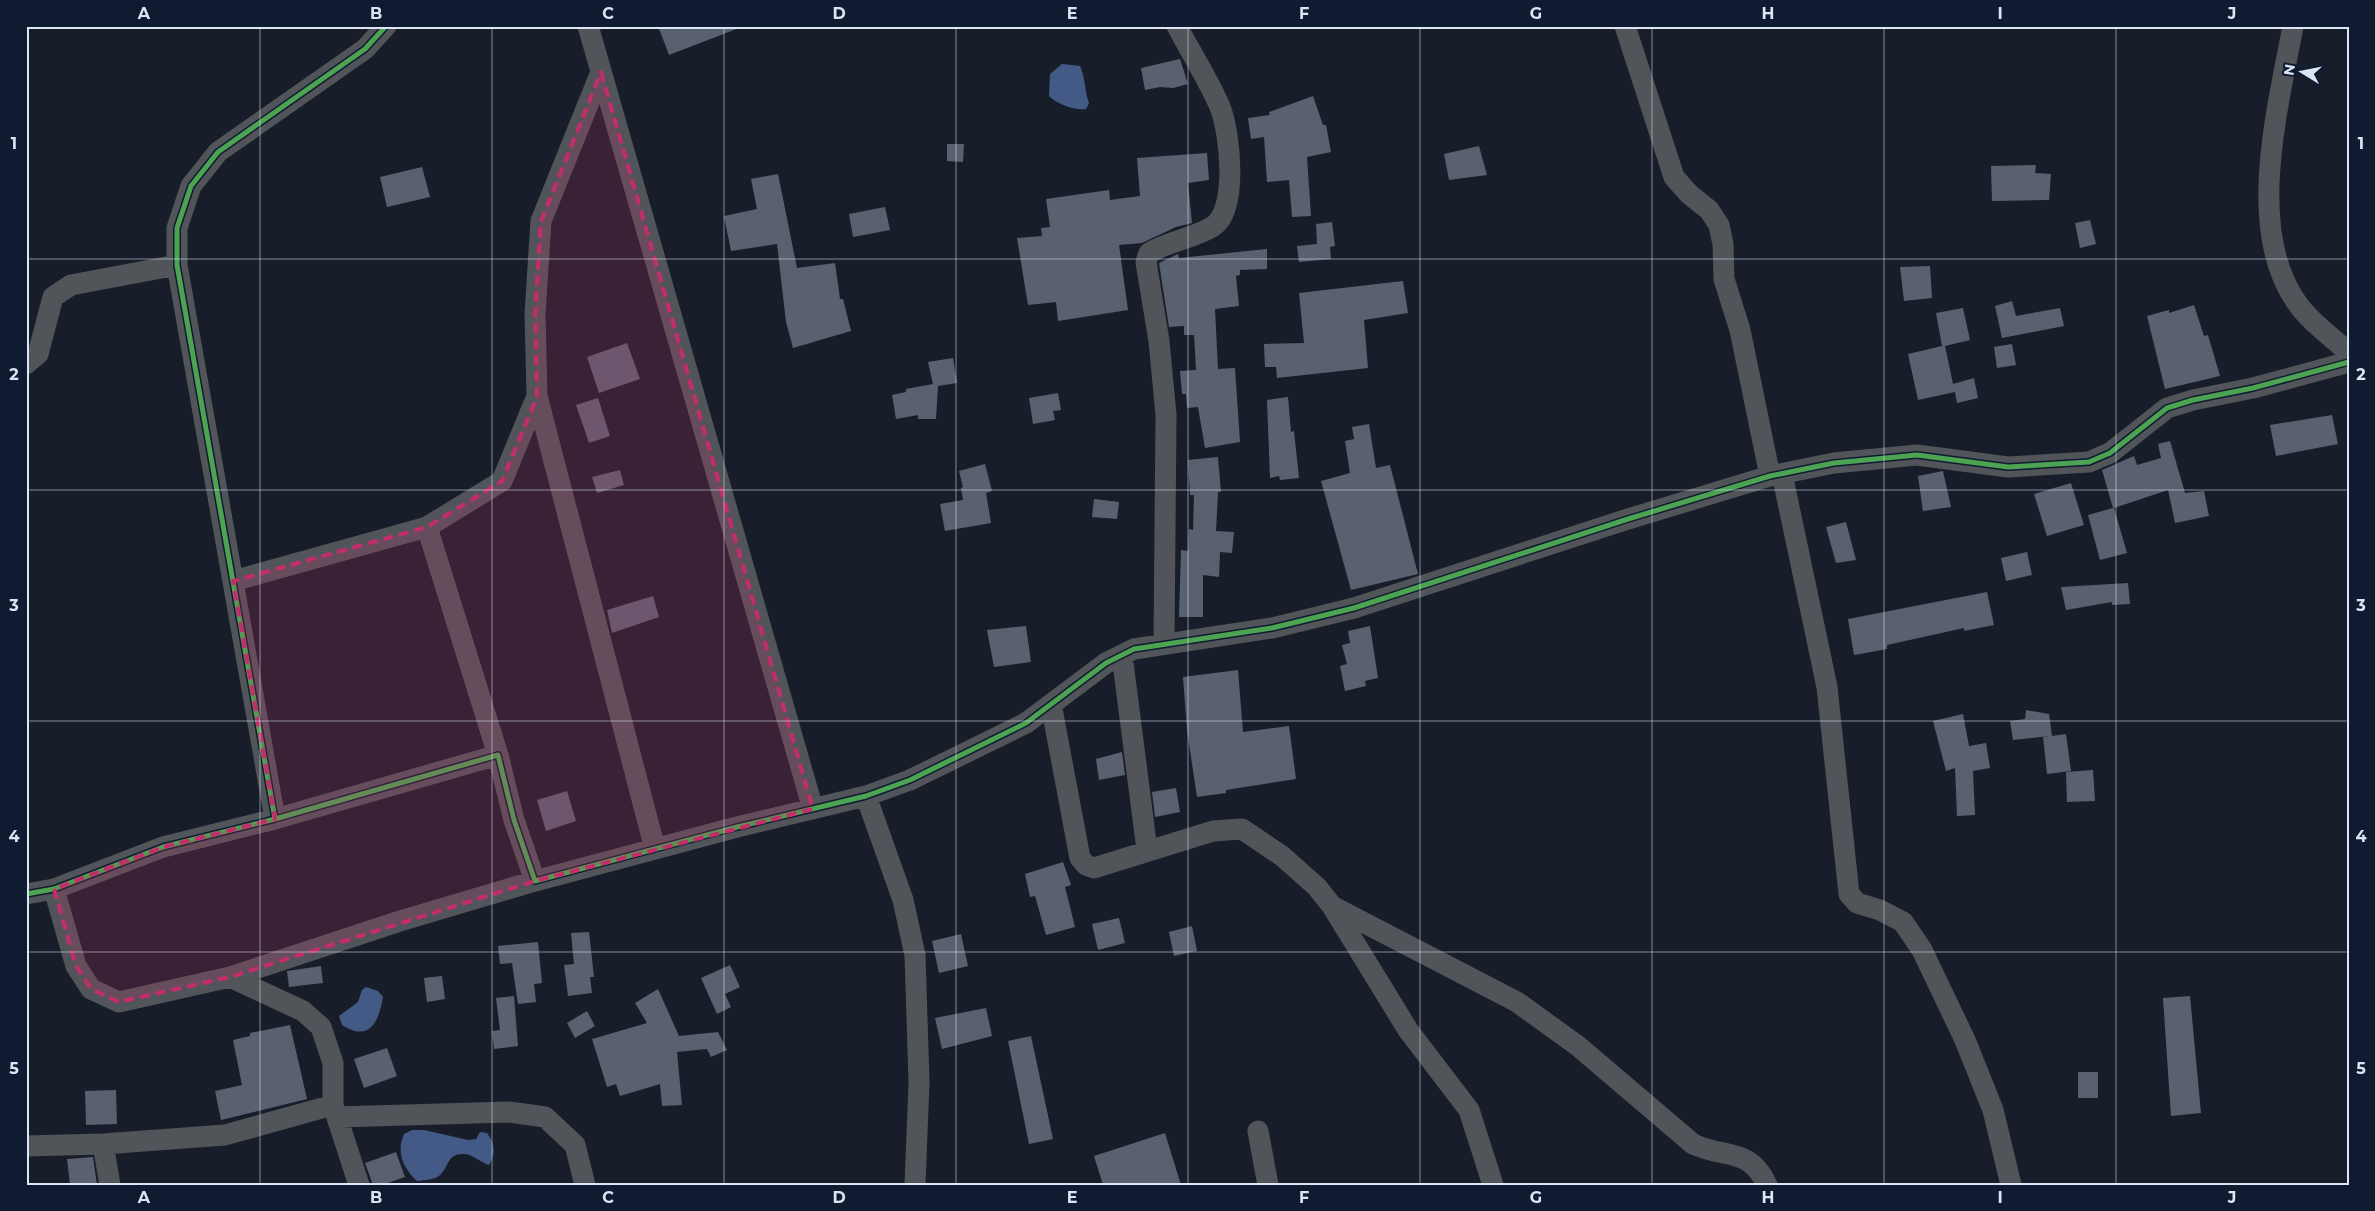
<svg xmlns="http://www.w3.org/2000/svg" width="2375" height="1211" viewBox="0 0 2375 1211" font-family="Montserrat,sans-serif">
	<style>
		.water { fill: #435a86 }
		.building { fill: #596170 }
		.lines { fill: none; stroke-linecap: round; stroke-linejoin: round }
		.minor { stroke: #515559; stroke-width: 21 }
		.cycleway-casing { stroke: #101b31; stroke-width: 8 }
		.cycleway { stroke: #4ca352; stroke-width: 5 }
		.marked { fill: #c52c6a; fill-opacity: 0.2; stroke: #c52c6a; stroke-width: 4; stroke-dasharray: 10 6; stroke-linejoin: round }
		.grid { fill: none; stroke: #dce5f4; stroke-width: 1; stroke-opacity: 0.55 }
		.neatline { fill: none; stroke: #dce5f4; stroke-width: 2 }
		.grid-label { font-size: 16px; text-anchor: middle; font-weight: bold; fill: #dce5f4 }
	</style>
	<rect width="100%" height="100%" fill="#181e29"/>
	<path class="water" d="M1062 64 1080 66C1086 79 1084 90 1089 103L1086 109C1076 111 1056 104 1049 96L1050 74Z
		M366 987 378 991 383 997C379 1021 370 1043 342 1025L339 1016 358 1002 362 990Z
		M412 1130H424L468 1140 476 1139 480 1132 487 1133C495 1144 496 1153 489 1165 480 1162 472 1154 464 1154 447 1153 449 1167 440 1175 435 1180 424 1180 417 1181 403 1168 396 1153 404 1134Z"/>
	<path class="building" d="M658 26H739V28L669 55Z
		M1180 59 1188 84 1173 88 1160 87 1145 90 1141 68Z
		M1313 96 1323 125H1326L1331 152 1307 157 1311 216 1292 217 1289 180 1267 182 1264 137 1251 139 1248 118 1270 115 1269 112Z
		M947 144H964L963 162 947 161Z
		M1479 146 1487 175 1449 180 1444 154Z
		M1207 153 1209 180 1188 183 1192 223 1176 227 1142 243 1119 245 1128 310 1058 321 1056 302 1028 305 1017 238 1042 236 1041 228 1050 227 1046 199 1109 190 1110 200 1140 196 1137 158Z
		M2036 165 2035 173 2051 174 2049 200 1992 201 1991 166Z
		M422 167 430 197 387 207 380 177Z
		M778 174 797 268 835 263 840 299H843L851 331 793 348 786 322 777 244 731 251 724 216 757 209 751 179Z
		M885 207 890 230 853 237 849 214Z
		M2090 220 2096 244 2080 248 2075 223Z
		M1332 222 1335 246 1330 247 1331 259 1299 262 1297 246 1317 244 1316 224Z
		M1267 249V269L1240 270V275L1236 276 1239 306 1215 309 1218 369 1235 368 1240 442 1205 448 1198 407 1187 408 1186 394H1182L1180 371 1196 370 1194 335H1184V326L1169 327 1159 263 1178 254 1179 258Z
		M1930 266 1932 298 1904 301 1900 267Z
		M1403 281 1408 313 1364 320 1368 368 1277 378 1276 367H1265L1264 344 1304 343 1299 293Z
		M2012 301 2016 316 2060 308 2064 326 2002 338 1995 306Z
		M2194 305 2204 336 2208 335 2220 376 2165 389 2147 316 2169 310V313Z
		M1963 308 1970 340 1945 346 1953 384 1974 378 1978 398 1957 403 1955 392 1918 400 1908 354 1942 346 1936 313Z
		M627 343 640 379 599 393 587 357Z
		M2012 344 2016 365 1997 368 1994 347Z
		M953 358 957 383 938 386 936 419H918V415L896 419 892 395 906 392V389L933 384 928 362Z
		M1058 393 1061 410 1053 411 1055 420 1033 424 1029 398Z
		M1288 397 1291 432 1294 431 1299 478 1280 480 1279 476 1270 478 1267 400Z
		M598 398 610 436 589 443 576 405Z
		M2332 415 2338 444 2276 456 2270 425Z
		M1369 424 1376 468 1390 465 1418 574 1351 590 1321 481 1350 473 1345 441 1354 439 1352 427Z
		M2170 441 2185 493 2204 491 2209 516 2175 523 2168 490 2114 508 2127 553 2100 560 2088 515 2113 508 2102 470 2134 456 2137 465 2161 458 2158 444Z
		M1218 457 1221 492H1218L1216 531 1234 532 1232 553 1220 552 1219 577 1203 575V617H1179L1181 550 1188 551 1189 529 1193 530 1194 495H1190L1188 460Z
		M985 464 992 491 986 493 991 523 945 531 940 504 963 500 961 488 963 487 959 471Z
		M620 470 624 485 597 493 592 477Z
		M1943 471 1951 507 1923 511 1918 476Z
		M2071 483 2084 525 2047 536 2034 494Z
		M1094 499 1119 502 1117 519 1092 517Z
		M1846 522 1856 560 1836 563 1826 527Z
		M2027 552 2032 575 2006 581 2001 558Z
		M2128 583 2130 604 2112 605V602L2066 610 2061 587Z
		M1987 592 1994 625 1964 631V628L1887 645V649L1854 655 1848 619Z
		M653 596 659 617 612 633 607 610Z
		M1026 626 1031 662 994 667 987 630Z
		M1370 626 1378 678 1365 681 1366 686 1345 691 1340 666 1347 664 1342 645 1350 643 1348 631Z
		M1238 670 1243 732 1289 726 1296 779 1226 790V793L1197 797 1187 730 1183 677Z
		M2026 710 2049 714 2052 736 2066 734 2071 771 2047 774 2043 737 2050 736 2013 740 2010 721 2025 719Z
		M1963 714 1969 746 1986 743 1990 768 1973 771 1975 815 1957 816 1955 768 1946 771 1933 721Z
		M1122 752 1125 775 1099 780 1096 759Z
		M2093 770 2095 801 2067 802 2066 772Z
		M1176 788 1180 812 1155 817 1152 792Z
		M567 791 576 821 546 831 537 800Z
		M1063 862 1071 885 1065 887 1075 927 1046 935 1035 896 1030 897 1025 874Z
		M1119 918 1125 943 1098 950 1092 924Z
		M1192 926 1197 951 1174 956 1169 932Z
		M589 932 594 977H590L592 993 568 996 564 965 574 964 571 933Z
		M961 934 968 966 939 973 932 941Z
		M538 942 542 983 534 984 536 1002 518 1004 512 963 500 964 498 946Z
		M730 965 740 987 725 994 731 1007 717 1014 701 978Z
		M321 966 323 983 289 987 287 971Z
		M442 976 445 999 427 1002 424 978Z
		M658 989 679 1036 718 1032 727 1050 711 1057 707 1049 677 1052 682 1105 662 1106 660 1084 620 1096 616 1084 607 1087 592 1039 647 1023 635 1003Z
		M514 996 518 1046 494 1049 492 1031 500 1030 496 998Z
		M2190 996 2201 1113 2171 1116 2163 998Z
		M986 1008 992 1036 942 1049 935 1018Z
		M587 1011 595 1026 575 1038 567 1023Z
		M290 1025 307 1099 221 1120 215 1091 242 1085 233 1040 250 1036V1033Z
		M1031 1036 1053 1139 1029 1144 1008 1041Z
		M387 1048 397 1076 364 1088 354 1059Z
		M2078 1072H2098V1098H2078Z
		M116 1090 117 1124 86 1125 85 1091Z
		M1165 1133 1181 1185H1103L1094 1156Z
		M396 1152 405 1177 382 1185H373L365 1163Z
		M93 1157 97 1185H70L67 1159Z"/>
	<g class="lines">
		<path class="minor" d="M588 26 813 809
			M1625 26 1674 177 1689 194 1709 210 1719 225 1723 244 1724 279 1740 330 1770 476
			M2293 26C2278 108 2245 230 2297 303 2310 322 2332 337 2349 353
			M26 364 38 354 53 297 71 285 177 265
			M537 396 655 849
			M1782 474 1827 687 1849 894 1857 903 1880 910 1903 922 1922 950 1965 1040 1993 1110 2011 1185
			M427 527 498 755
			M233 581 427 527 502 481 537 396 535 314 541 221 601 72
			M1164 644 1166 415 1159 341 1146 262 1149 253C1169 241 1194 238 1212 227 1239 211 1230 132 1220 107 1208 79 1191 53 1177 26
			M1122 655 1147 850
			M1051 704 1080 858 1086 865 1094 868 1213 831 1242 829 1282 856 1317 887 1332 906 1408 1030 1469 1110 1493 1185
			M866 796 903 900 915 955 919 1082 915 1185
			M275 819 177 265V228L191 186 218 152 365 49 386 26
			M54 889 76 966 91 989 119 1002 230 977 400 921 535 881
			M26 894 54 889 163 847 275 819 498 755 514 820 535 881 737 827 866 796 910 780 1026 723 1106 663 1134 649 1272 628 1354 608 1628 519 1770 476 1834 463 1917 455 2008 467 2089 462 2110 453 2167 408 2193 400 2253 388 2349 362
			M1332 906 1517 1002 1578 1046 1693 1144C1725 1159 1750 1147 1767 1185
			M230 977 303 1011 321 1027 333 1063V1105L359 1185
			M337 1117 509 1112 545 1117 575 1145 585 1185
			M1258 1131 1268 1185
			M103 1144 110 1185
			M26 1146 103 1144 225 1135 333 1105"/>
		<defs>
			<path id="cycleway" d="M275 819 177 265V228L191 186 218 152 365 49 386 26
				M26 894 54 889 163 847 275 819 498 755 514 820 535 881 737 827 866 796 910 780 1026 723 1106 663 1134 649 1272 628 1354 608 1628 519 1770 476 1834 463 1917 455 2008 467 2089 462 2110 453 2167 408 2193 400 2253 388 2349 362"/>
		</defs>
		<use href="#cycleway" class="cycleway-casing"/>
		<use href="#cycleway" class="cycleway"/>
	</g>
	<path class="marked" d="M601 72 813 809 535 881 230 977 119 1002 91 989 76 966 54 889 163 847 275 819 233 581 427 527 502 481 537 396 535 314 541 221Z"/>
	<path class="grid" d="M260 26V1185M492 26V1185M724 26V1185M956 26V1185M1188 26V1185M1420 26V1185M1652 26V1185M1884 26V1185M2116 26V1185M26 259H2349M26 490H2349M26 721H2349M26 952H2349"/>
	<rect width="2375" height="1211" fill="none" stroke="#101b31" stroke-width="55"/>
	<g transform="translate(2302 72) rotate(280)" stroke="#101b31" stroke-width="4" paint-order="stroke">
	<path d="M0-4L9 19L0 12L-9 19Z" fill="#dce5f4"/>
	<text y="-8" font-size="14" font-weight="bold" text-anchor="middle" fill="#dce5f4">N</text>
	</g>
	<rect x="28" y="28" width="2320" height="1156" class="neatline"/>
	<g class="grid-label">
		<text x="144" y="19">A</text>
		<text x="376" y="19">B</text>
		<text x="608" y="19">C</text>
		<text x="839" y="19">D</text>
		<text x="1072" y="19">E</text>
		<text x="1304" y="19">F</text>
		<text x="1536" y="19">G</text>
		<text x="1768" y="19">H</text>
		<text x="2000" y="19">I</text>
		<text x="2232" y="19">J</text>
		<text x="14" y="149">1</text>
		<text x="2361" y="149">1</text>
		<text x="14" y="380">2</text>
		<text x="2361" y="380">2</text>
		<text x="14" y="611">3</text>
		<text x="2361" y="611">3</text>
		<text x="14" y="842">4</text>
		<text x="2361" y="842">4</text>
		<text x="14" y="1074">5</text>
		<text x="2361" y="1074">5</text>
		<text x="144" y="1203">A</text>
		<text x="376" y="1203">B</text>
		<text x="608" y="1203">C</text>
		<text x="839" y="1203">D</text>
		<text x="1072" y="1203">E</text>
		<text x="1304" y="1203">F</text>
		<text x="1536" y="1203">G</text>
		<text x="1768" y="1203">H</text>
		<text x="2000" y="1203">I</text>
		<text x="2232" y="1203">J</text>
	</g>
</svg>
